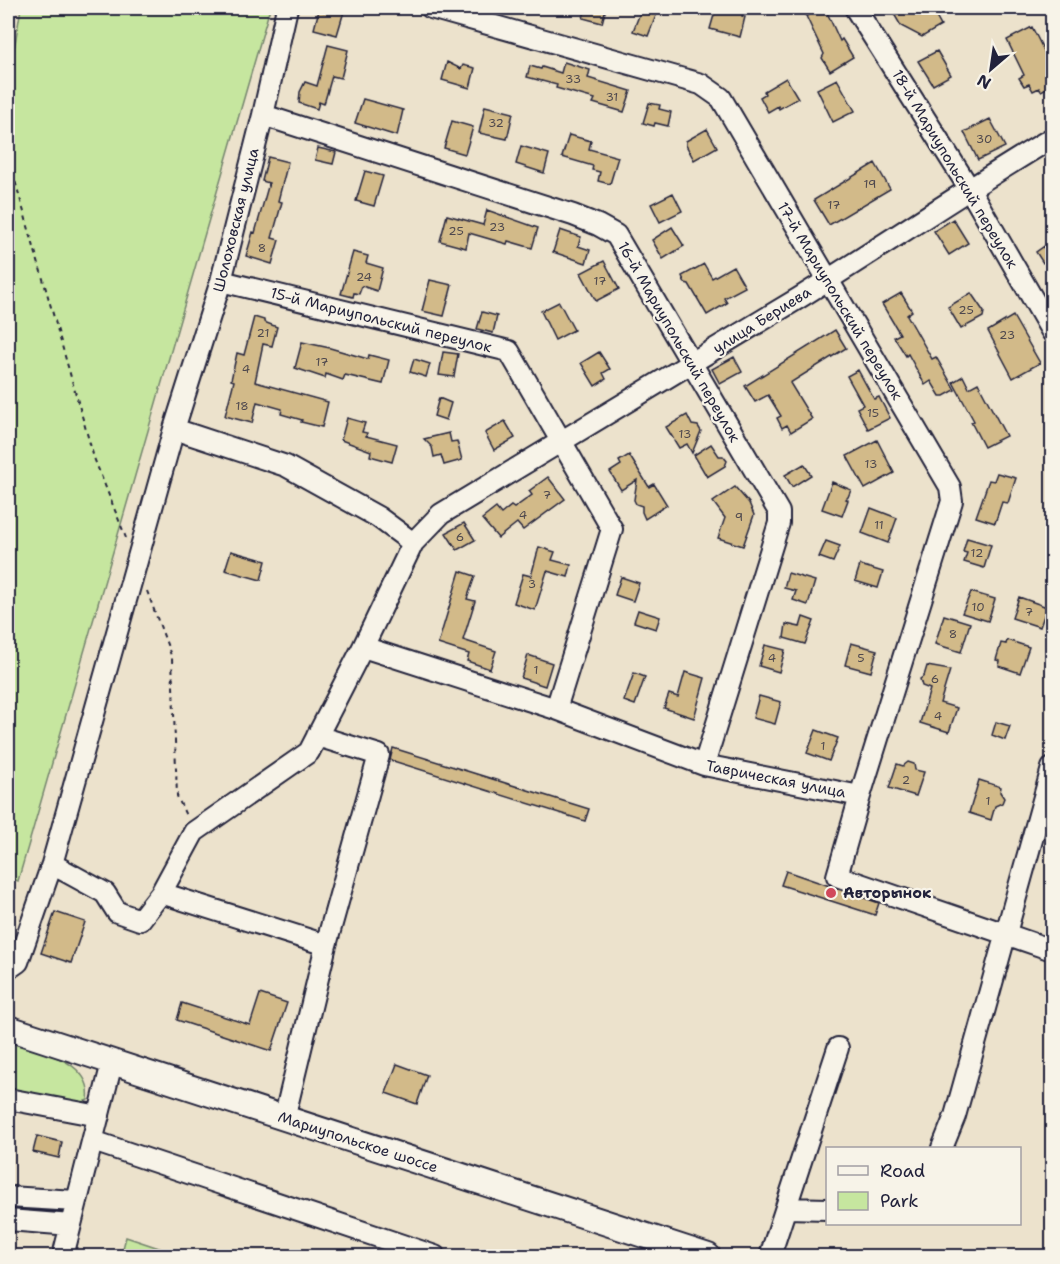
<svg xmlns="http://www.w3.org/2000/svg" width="1060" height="1264" viewBox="0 0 1060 1264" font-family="'Shantell Sans',sans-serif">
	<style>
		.green { fill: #c6e69f; stroke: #74846d; stroke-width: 1.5 }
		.building { fill: #d2ba89; stroke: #22223b; stroke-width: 1.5 }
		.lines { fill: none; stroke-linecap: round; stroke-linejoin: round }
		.minor-casing { stroke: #22223b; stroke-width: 24 }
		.major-casing { stroke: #22223b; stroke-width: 28 }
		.path { stroke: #22223b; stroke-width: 2; stroke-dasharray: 4.5 4.5; stroke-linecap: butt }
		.minor { stroke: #f7f3e8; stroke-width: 20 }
		.major { stroke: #f7f3e8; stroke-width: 24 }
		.poi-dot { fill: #d1495b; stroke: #f7f3e8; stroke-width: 2 }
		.labels { text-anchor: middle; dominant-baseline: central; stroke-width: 4.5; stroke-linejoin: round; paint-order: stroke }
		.number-label { font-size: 12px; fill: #4e484e }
		.street-label { font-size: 15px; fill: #22223b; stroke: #f7f3e8 }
		.poi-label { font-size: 15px; font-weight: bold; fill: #22223b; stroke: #f7f3e8; text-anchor: start }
	</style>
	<rect width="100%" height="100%" fill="#ece2cc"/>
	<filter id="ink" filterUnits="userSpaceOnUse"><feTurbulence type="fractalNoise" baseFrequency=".0167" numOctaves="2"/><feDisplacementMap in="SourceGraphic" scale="12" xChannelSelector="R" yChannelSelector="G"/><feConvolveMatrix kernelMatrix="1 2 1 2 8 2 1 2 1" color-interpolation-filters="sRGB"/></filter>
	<g filter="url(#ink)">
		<path class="green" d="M21 8H270L18 881 8 877V85Z
			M8 1041C35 1050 94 1060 88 1100L75 1105 8 1093Z
			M126 1237 183 1256H121Z"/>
		<path class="building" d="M325 8H345L337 35 314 29 319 10 324 12Z
			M586 8H606L602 23 583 18Z
			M642 8H659L648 36 633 31Z
			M716 8H744L742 16 745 17 740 37 710 29Z
			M825 8 840 41 842 39 853 57 830 71 822 58 824 54 806 16Z
			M906 8H931L941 26 922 37 901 26 894 14Z
			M1032 27 1049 61 1053 59V85L1041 91 1039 88 1033 91 1029 84 1024 86 1019 78 1024 75 1007 40Z
			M328 45 348 50 341 78 332 76 324 104 319 102 317 109 299 103 300 92 305 82 317 86Z
			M937 51 951 75 933 85 918 61Z
			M447 62 461 69 463 65 475 68 470 88 442 80Z
			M564 62 590 70 588 78 631 91 624 112 593 103 595 99 556 88 557 85 527 77 530 66 541 69 542 67 561 73Z
			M786 78 798 98 779 109 778 106 768 112 760 97 765 94 764 91Z
			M837 79 855 111 833 122 817 89Z
			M363 99 403 110 397 136 355 123Z
			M649 103 660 105 659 109 671 112 668 126 655 123 654 126 643 123Z
			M485 106 513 113 507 139 479 133Z
			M990 119 1005 147 978 160 964 132Z
			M452 121 473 127 465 154 444 148Z
			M707 129 717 147 694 160 686 145V141Z
			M569 135 591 141 589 149 618 157 610 184 598 181 600 172 592 170 593 166 562 157Z
			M521 146 549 154 544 173 516 164Z
			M318 148 336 152 333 164 315 160Z
			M268 157 288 162 278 201 282 202 272 238 279 240 272 264 246 256 253 232 255 233 269 183 262 181Z
			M875 163 890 189 829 225 814 200Z
			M365 171 383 176 374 206 356 201Z
			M673 193 682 211 660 222 651 204Z
			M487 210 538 228 532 248 508 241 507 244 469 233 466 248 440 241 447 215 483 225Z
			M953 219 968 243 949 255 934 231Z
			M672 227 684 246 663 259 652 240Z
			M560 230 581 237 578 246 590 250 586 263 553 252Z
			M1053 240V256L1043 263 1036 252Z
			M353 252 368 256 366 263 383 268 377 291 362 286 359 294 354 293 353 297 341 294Z
			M604 261 619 289 596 301 581 273Z
			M704 264 712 278 733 266 745 287 724 298 727 303 707 315 689 284 685 283 682 276Z
			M430 280 452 285 444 316 422 311Z
			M901 293 912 311 907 315 932 359 936 357 955 390 944 396H940L931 381 925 385 908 354 906 356 894 337 900 334 882 304Z
			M971 293 984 312 983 317 961 329 948 307Z
			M559 302 574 330 555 340 541 311Z
			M482 312 497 316 493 333 477 329Z
			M1013 316 1040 363 1013 378 988 331Z
			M254 317 264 320V322L277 327 272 346 263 344 255 382 328 402 322 427 301 422 302 420 281 414 282 409 257 402 252 423 225 416 234 381 231 380 237 353 244 355Z
			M835 330 846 348 790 383 812 419 791 432 787 425 782 428 777 418 781 416 768 395 755 402 745 386Z
			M302 342 330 348 368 359 369 355 389 360 383 384 345 375 343 380 326 374 325 378 295 368Z
			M443 352 458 354 454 377 439 375Z
			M599 352 610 369 603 373 606 379 595 386 581 363Z
			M734 357 742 372 720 384 712 369Z
			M414 359 430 364 426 377 410 372Z
			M858 370 874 399 879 397 890 418 868 429 857 408 863 405 847 376Z
			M963 376 969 388 978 383 1006 436 984 447 971 422 974 421 953 382Z
			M439 398 451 403 446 420 434 416Z
			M687 415 692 425 698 426 701 431 692 453 687 444 679 448 666 427Z
			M347 418 365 423 362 432 367 433 366 436 397 444 392 462 370 456 371 451 341 440Z
			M505 421 515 438 494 450 485 433Z
			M449 433 451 442 457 441 462 460 444 465 441 455 434 457 432 447 424 439Z
			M877 440 894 473 865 489 847 456Z
			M711 444 719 456H723L727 461 725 466 707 477 694 455Z
			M629 455 649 487 654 484 667 505 645 519 642 512V506L636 504 634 500 637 480 621 490 610 472 621 465 619 461Z
			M804 464 811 475 792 487 785 475Z
			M997 473 1016 478 1008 503 1002 502 995 523 976 517 989 480 994 481Z
			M548 477 565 499 523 530 517 523 498 538 482 519 496 508 501 514 511 506 514 508 532 495 529 491Z
			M832 482 851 490 848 497 846 499 848 500 842 516 822 509Z
			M735 487 749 503 754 515 743 546 718 538 725 518 713 502Z
			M871 508 897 518 888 543 862 533Z
			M464 523 475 540 457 550 446 533Z
			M967 538 991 545 984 568 964 562 967 553 963 552Z
			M826 541 840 546 833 562 819 557Z
			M539 547 555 552 552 560 571 565 568 577 547 571 535 610 514 603 523 574 531 576Z
			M231 551 266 561 261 580 225 570Z
			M860 565 883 572 878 588 855 581Z
			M460 571 475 576 467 599 475 601 463 640 496 651 490 669 467 661 469 654 438 644Z
			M788 573 815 581 808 605 793 600 796 591 784 588Z
			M621 577 639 583 633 601 615 595Z
			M971 592 995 599 988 621 962 613Z
			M1019 597 1047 607 1040 627 1012 618Z
			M638 610 660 617 656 629 634 622Z
			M944 615 970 623 961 652 935 644Z
			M803 617 814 621 805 644 784 638 786 624 800 627Z
			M1007 640 1029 647 1020 673 999 666 1000 661 996 660 1001 643 1006 644Z
			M851 643 877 650 871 672 845 665Z
			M765 645 785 650 779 672 759 666Z
			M528 655 552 663 545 686 521 678Z
			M927 666 950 670 940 703 957 708 949 732 920 723 930 689 922 686 920 679 924 676Z
			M685 672 705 678 694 718 664 708 669 694 678 697Z
			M634 673 645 677 635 705 624 701Z
			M759 696 781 702 775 724 753 718Z
			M996 722 1010 726 1005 740 992 735Z
			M816 730 838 738 829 761 807 753Z
			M393 748 589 809 585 821 390 760Z
			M908 762 914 764 915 770 924 772 916 796 889 788 897 764 903 766Z
			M979 780 1001 787 1000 792 1004 798 1002 803 995 806 991 820 969 813Z
			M786 871 879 903 875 915 781 885Z
			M55 912 85 922 71 963 41 953Z
			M260 994 287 1003 271 1051 177 1020 182 1003 250 1025Z
			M397 1064 427 1075 417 1104 386 1093Z
			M37 1136 62 1142 59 1158 33 1152Z"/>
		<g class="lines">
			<defs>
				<path id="minor" d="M431 8 701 84 721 98 950 487 952 501 860 796
					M855 8 969 188 1052 332
					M263 115 573 215 598 225 616 235 779 512V523L704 765
					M221 281 509 351 612 529 556 709
					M174 429 286 466 378 517 413 543
					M363 647 556 709 704 765 860 796 837 876 1052 950
					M52 864 105 893 117 912 140 920 161 893 194 832 309 752 363 647 413 543 441 514C560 441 680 371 799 298 884 245 967 189 1052 138
					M161 893 326 945
					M8 969 18 962 52 864 174 429 221 281 263 115 287 8
					M8 1099 99 1116
					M284 1119 326 945 379 755 317 736
					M93 1141 435 1256
					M942 1148 955 1116 1052 768
					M8 1197 76 1201
					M786 1208 828 1209
					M8 1220 71 1225
					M63 1256 112 1063
					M770 1256 838 1048"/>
				<path id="major" d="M8 1028 708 1256"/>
			</defs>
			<use href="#minor" class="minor-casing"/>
			<use href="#major" class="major-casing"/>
			<path class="path" d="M8 156 94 458 126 538
				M147 591 172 658 177 796 187 818"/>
			<use href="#minor" class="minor"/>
			<use href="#major" class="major"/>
		</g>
	</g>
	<circle class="poi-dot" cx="831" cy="893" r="6"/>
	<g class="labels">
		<g class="number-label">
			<text x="573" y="79">33</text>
			<text x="612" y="97">31</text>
			<text x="496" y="123">32</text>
			<text x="984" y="139">30</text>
			<text x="870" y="184">19</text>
			<text x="834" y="205">17</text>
			<text x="497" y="227">23</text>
			<text x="456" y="231">25</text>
			<text x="262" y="248">8</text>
			<text x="364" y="277">24</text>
			<text x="600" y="281">17</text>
			<text x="966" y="310">25</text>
			<text x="263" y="333">21</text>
			<text x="1007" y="335">23</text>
			<text x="322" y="362">17</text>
			<text x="246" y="369">4</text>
			<text x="242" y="406">18</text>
			<text x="873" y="413">15</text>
			<text x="685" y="434">13</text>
			<text x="871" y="464">13</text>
			<text x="547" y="495">7</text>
			<text x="523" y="515">4</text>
			<text x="739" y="517">9</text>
			<text x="879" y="525">11</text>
			<text x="460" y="537">6</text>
			<text x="977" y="553">12</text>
			<text x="532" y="584">3</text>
			<text x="978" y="607">10</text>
			<text x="1029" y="612">7</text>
			<text x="953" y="634">8</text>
			<text x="772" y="658">4</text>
			<text x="861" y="658">5</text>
			<text x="536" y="670">1</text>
			<text x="935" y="679">6</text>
			<text x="938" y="716">4</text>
			<text x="823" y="746">1</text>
			<text x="906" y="780">2</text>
			<text x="988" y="801">1</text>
		</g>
		<g class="street-label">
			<text transform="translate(955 169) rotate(59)">18-й Мариупольский переулок</text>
			<text transform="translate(236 220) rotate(-76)">Шолоховская улица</text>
			<text transform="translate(840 301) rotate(59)">17-й Мариупольский переулок</text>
			<text transform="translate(381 320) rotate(14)">15-й Мариупольский переулок</text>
			<text transform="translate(762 320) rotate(-32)">улица Бериева</text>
			<text transform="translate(679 342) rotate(60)">16-й Мариупольский переулок</text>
			<text transform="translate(776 779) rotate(11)">Таврическая улица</text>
			<text transform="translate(358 1142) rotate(18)">Мариупольское шоссе</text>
		</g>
		<g class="poi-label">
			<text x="843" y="893">Авторынок</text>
		</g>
	</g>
	<rect width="1060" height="1264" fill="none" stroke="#f7f3e8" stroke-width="30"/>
	<rect x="15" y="15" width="1030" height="1234" fill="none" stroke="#22223b" stroke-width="2" filter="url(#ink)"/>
	<rect x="826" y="1147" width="195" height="78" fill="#f7f3e8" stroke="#a29fa3" stroke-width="1.5"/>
	<rect x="838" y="1166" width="30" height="9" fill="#f7f3e8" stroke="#a29fa3" stroke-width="1.5"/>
	<text x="880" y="1177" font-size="18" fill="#22223b">Road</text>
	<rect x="838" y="1192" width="30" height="18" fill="#c6e69f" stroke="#a29fa3" stroke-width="1.5"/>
	<text x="880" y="1207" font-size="18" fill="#22223b">Park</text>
	<g transform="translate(991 69) rotate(209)" stroke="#f7f3e8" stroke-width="4.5" paint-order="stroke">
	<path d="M0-4.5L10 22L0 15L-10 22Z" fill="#22223b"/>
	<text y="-9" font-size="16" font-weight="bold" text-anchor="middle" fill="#22223b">N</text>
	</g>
</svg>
